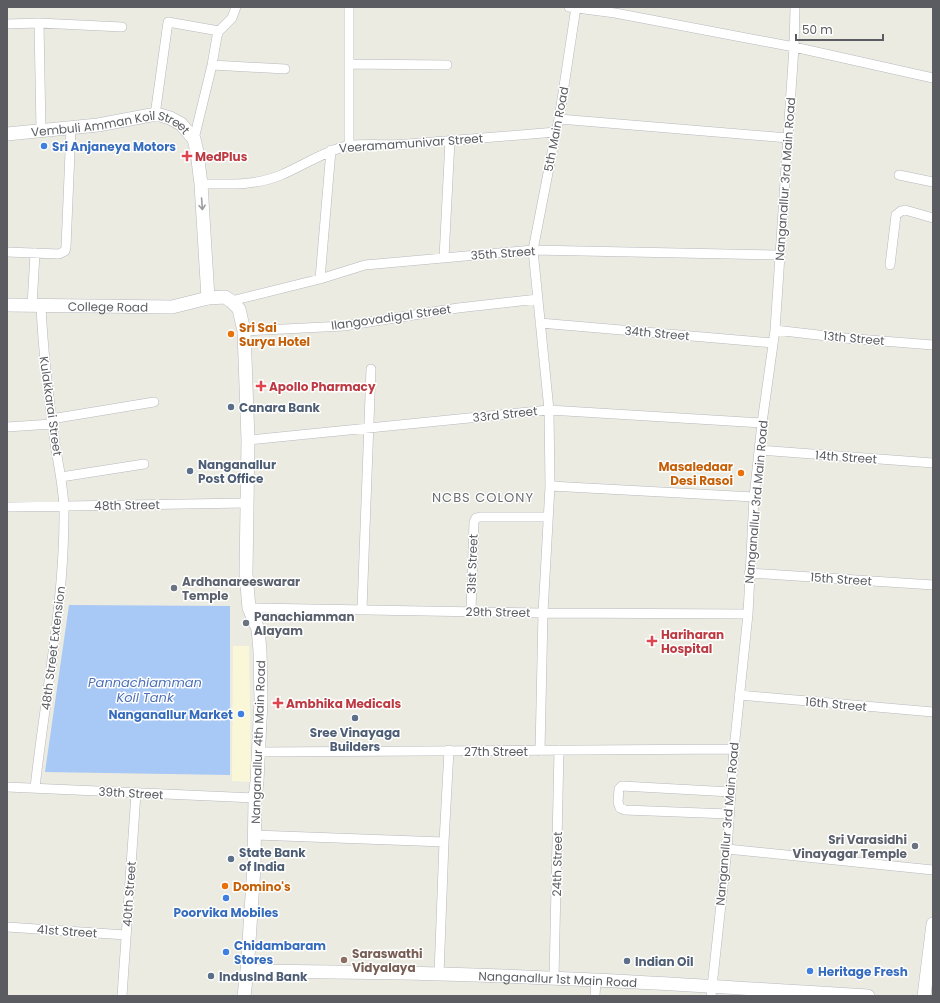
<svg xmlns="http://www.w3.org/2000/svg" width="940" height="1003" viewBox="0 0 940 1003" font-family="Poppins,sans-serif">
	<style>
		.commercial { fill: #faf7d9 }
		.water { fill: #a8c8f6 }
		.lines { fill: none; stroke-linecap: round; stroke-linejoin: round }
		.street-casing { stroke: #b7b8bd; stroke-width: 10 }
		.secondary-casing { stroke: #b7b9bf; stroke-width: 14 }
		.street { stroke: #fff; stroke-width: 9 }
		.secondary { stroke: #fff; stroke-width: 13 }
		.oneway { stroke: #9c9da0 }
		.shop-dot { fill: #3f7fe0; stroke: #fff; stroke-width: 1.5 }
		.health-dot { fill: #e0444e; stroke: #fff; stroke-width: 1.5 }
		.food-dot { fill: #e8710a; stroke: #fff; stroke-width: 1.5 }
		.service-dot { fill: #5c6f8a; stroke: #fff; stroke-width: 1.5 }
		.worship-dot { fill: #6b7280; stroke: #fff; stroke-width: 1.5 }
		.education-dot { fill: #8d6e63; stroke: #fff; stroke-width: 1.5 }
		.labels { text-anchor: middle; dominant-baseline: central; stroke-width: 3; stroke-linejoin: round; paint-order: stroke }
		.street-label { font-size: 12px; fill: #5a5c61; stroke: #fff }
		.shop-label { font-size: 12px; font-weight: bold; fill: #366cbe; stroke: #fff; text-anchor: start }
		.health-label { font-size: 12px; font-weight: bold; fill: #be3a42; stroke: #fff; text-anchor: start }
		.food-label { font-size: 12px; font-weight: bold; fill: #c56008; stroke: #fff; text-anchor: start }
		.service-label { font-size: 12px; font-weight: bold; fill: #4e5e75; stroke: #fff; text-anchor: start }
		.worship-label { font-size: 12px; font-weight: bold; fill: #5b616d; stroke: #fff; text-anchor: start }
		.education-label { font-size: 12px; font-weight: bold; fill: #785e54; stroke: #fff; text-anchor: start }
		.neighbourhood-label { font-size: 13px; letter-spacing: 1px; fill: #6b6e73; stroke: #fff }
		.water-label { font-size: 13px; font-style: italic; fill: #4d70b6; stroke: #fff }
	</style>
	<rect width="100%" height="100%" fill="#ebebe2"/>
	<path class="commercial" d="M233 646H249L251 782 232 781Z"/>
	<path class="water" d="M69 605 230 606V775L45 772Z"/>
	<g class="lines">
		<defs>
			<path id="street" d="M349 7V64
				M569 7 615 13 794 47 933 78
				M39 23 41 131
				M7 24 39 23 122 27
				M212 65 285 69
				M155 115 168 22 219 31
				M559 119 788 138
				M194 139 212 65 217 36 219 31 232 18 236 7
				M349 146V64L447 65
				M899 175 933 182
				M201 184C228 184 255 186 281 175 303 166 324 151 347 146 367 143 388 146 408 144 457 140 506 136 556 132
				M7 252 59 254 65 251 66 247 71 128
				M444 258 450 140
				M890 265 896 215 901 211 905 210 933 218
				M320 279 331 150
				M231 301 320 279 365 265 533 250 780 255
				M32 306 35 253
				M540 323 773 343
				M775 330 844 338 933 345
				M244 331 344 326 458 308 538 299
				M51 419 154 402
				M7 427 52 424
				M248 440 549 410 762 423
				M760 450 933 463
				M61 477 144 464
				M550 486 754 497
				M7 507 246 503
				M749 573 933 585
				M249 608 543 613 748 614
				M362 609 371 369
				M471 611 474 522 476 518 480 517H548
				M739 695 933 712
				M540 751 543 613 550 486 549 410 533 250 556 132 559 119 576 7
				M259 752 734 749
				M7 787 255 798
				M35 788C45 695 65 602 64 508 63 483 57 460 54 436 48 393 43 350 41 306
				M729 814 625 810 620 808 618 802 619 789 622 786 731 792
				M255 835 444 842
				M727 849 933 870
				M7 927 126 935
				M439 974 444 842 449 750
				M554 978 559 750
				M122 996 136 793
				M595 996 596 980
				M711 996 727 849 734 749 748 614 754 497 762 423 775 330 794 47 795 7"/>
			<g id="secondary">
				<path id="s1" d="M7 134 98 125 151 115H160L170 118 181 124 194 139 197 152 201 184 208 298"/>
				<path id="s2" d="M7 305 172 307 208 298 225 297 231 301 239 309 244 331 248 440 246 574 249 608 258 629 260 651 261 701 257 781 255 798 254 867 247 971 244 996"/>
				<path id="s3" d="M247 971C312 972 376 972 441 974 583 978 726 987 868 996"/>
				<path d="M924 996 933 924"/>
			</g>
		</defs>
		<use href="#street" class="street-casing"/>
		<use href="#secondary" class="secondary-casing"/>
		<use href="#street" class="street"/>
		<use href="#secondary" class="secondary"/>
	</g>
	<defs><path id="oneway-shaft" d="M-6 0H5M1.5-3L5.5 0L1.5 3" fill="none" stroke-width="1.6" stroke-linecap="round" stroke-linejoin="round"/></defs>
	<use class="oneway" href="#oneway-shaft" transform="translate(202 204) rotate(86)"/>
	<g class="shop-dot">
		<circle cx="44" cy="146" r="4"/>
		<circle cx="241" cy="714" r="4"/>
		<circle cx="226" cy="898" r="4"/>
		<circle cx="226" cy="952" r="4"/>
		<circle cx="810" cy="971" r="4"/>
	</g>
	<g class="health-dot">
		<path d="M185 150h4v4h4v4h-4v4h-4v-4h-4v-4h4z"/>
		<path d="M259 380h4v4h4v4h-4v4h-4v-4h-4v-4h4z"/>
		<path d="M650 635h4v4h4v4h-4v4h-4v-4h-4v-4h4z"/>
		<path d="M276 697h4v4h4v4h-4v4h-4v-4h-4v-4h4z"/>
	</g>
	<g class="food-dot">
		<circle cx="231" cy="334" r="4"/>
		<circle cx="741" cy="473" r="4"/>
		<circle cx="225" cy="886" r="4"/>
	</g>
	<g class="service-dot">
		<circle cx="231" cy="407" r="4"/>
		<circle cx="190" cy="471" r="4"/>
		<circle cx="355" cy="718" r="4"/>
		<circle cx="231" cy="859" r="4"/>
		<circle cx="627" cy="961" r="4"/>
		<circle cx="211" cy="976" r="4"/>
	</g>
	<g class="worship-dot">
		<circle cx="174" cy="588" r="4"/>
		<circle cx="246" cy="623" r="4"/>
		<circle cx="915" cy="846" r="4"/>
	</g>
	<circle class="education-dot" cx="344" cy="960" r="4"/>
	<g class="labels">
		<g class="street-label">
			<text transform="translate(556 129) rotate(-79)">5th Main Road</text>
			<text stroke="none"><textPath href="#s1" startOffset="106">Vembuli Amman Koil Street</textPath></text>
			<text transform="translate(411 143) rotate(-4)">Veeramamunivar Street</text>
			<text transform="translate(785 179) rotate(-86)">Nanganallur 3rd Main Road</text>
			<text transform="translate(503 253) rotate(-4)">35th Street</text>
			<text stroke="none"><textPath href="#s2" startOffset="101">College Road</textPath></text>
			<text transform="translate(391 317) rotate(-8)">Ilangovadigal Street</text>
			<text transform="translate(657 333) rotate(5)">34th Street</text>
			<text transform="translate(854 338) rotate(5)">13th Street</text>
			<text transform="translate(51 406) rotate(82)">Kulakkarai Street</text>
			<text transform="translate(505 414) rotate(-6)">33rd Street</text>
			<text transform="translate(846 457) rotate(4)">14th Street</text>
			<text transform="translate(756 502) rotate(-85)">Nanganallur 3rd Main Road</text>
			<text transform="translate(127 505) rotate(-1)">48th Street</text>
			<text transform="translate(472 564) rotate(-88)">31st Street</text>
			<text transform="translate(841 579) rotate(4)">15th Street</text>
			<text transform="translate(498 612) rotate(1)">29th Street</text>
			<text transform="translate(53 648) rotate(-83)">48th Street Extension</text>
			<text transform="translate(836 704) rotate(5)">16th Street</text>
			<text transform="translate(258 742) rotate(-88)">Nanganallur 4th Main Road</text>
			<text x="496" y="751">27th Street</text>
			<text transform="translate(131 793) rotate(3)">39th Street</text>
			<text transform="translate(727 824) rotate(-85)">Nanganallur 3rd Main Road</text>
			<text transform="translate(557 864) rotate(-89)">24th Street</text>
			<text transform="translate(129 894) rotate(-86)">40th Street</text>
			<text transform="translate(67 931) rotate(4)">41st Street</text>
			<text stroke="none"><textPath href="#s3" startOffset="311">Nanganallur 1st Main Road</textPath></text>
		</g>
		<g class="shop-label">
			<text x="52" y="146">Sri Anjaneya Motors</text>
			<text x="233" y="714" text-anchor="end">Nanganallur Market</text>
			<text x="226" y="912" text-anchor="middle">Poorvika Mobiles</text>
			<text x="234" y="945">Chidambaram<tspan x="234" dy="14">Stores</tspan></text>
			<text x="818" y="971">Heritage Fresh</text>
		</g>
		<g class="health-label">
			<text x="195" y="156">MedPlus</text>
			<text x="269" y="386">Apollo Pharmacy</text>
			<text x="661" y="634">Hariharan<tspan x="661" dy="14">Hospital</tspan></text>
			<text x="286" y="703">Ambhika Medicals</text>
		</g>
		<g class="food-label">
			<text x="239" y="327">Sri Sai<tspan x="239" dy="14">Surya Hotel</tspan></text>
			<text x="733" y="466" text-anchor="end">Masaledaar<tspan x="733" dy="14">Desi Rasoi</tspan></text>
			<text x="233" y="886">Domino's</text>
		</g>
		<g class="service-label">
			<text x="239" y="407">Canara Bank</text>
			<text x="198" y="464">Nanganallur<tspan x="198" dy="14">Post Office</tspan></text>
			<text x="355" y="732" text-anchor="middle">Sree Vinayaga<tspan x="355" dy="14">Builders</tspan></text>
			<text x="239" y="852">State Bank<tspan x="239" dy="14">of India</tspan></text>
			<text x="635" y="961">Indian Oil</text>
			<text x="219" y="976">IndusInd Bank</text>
		</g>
		<g class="worship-label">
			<text x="182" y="581">Ardhanareeswarar<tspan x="182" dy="14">Temple</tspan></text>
			<text x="254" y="616">Panachiamman<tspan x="254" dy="14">Alayam</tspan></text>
			<text x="907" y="839" text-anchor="end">Sri Varasidhi<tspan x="907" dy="14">Vinayagar Temple</tspan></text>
		</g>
		<g class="education-label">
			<text x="352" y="953">Saraswathi<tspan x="352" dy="14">Vidyalaya</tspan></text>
		</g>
		<g class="neighbourhood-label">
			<text x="483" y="497">NCBS COLONY</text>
		</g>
		<g class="water-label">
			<text x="145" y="682">Pannachiamman<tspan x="145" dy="15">Koil Tank</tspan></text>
		</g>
	</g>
	<rect width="940" height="1003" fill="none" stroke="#5a5c61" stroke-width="16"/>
	<path d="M796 34v6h87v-6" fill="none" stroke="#5a5c61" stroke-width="2"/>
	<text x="802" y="34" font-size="12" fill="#5a5c61" stroke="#ffffff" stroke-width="3" paint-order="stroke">50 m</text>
</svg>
